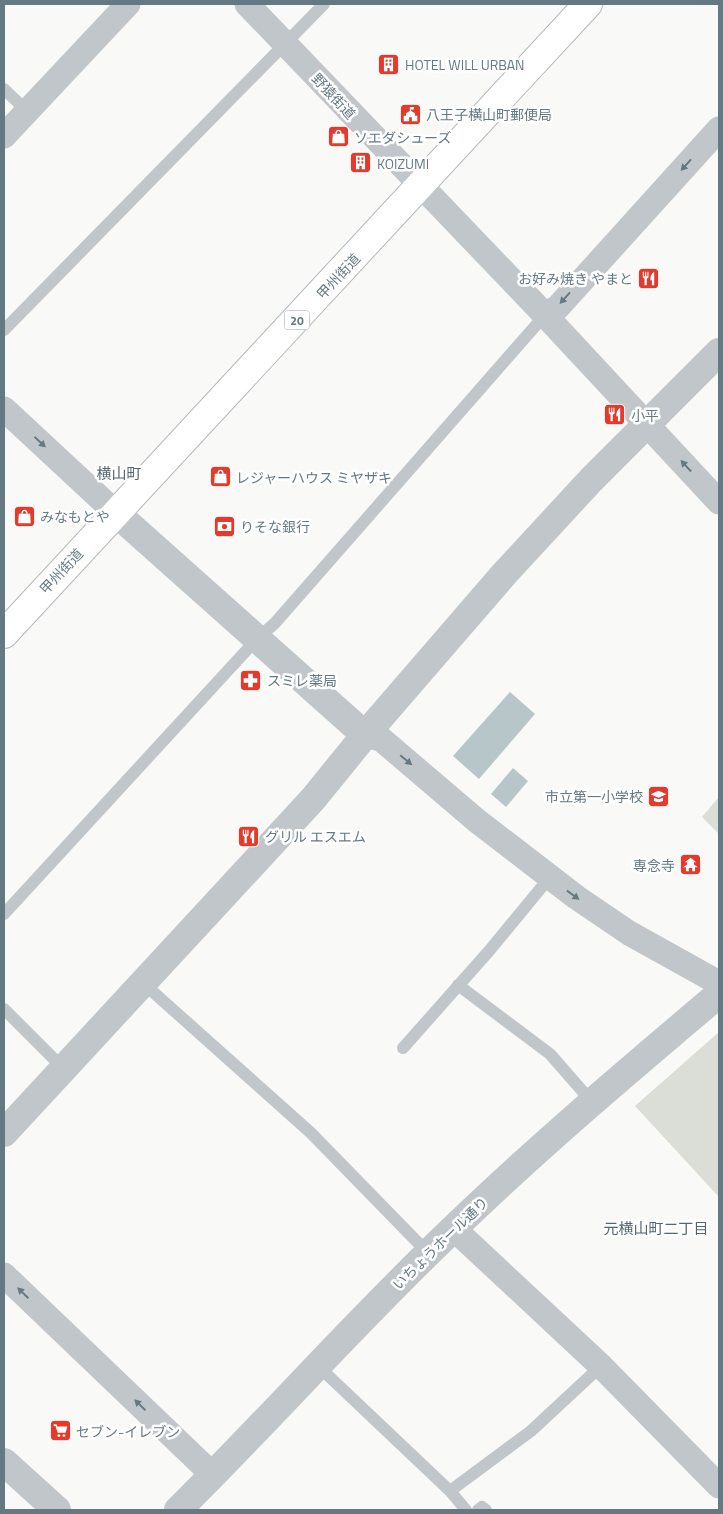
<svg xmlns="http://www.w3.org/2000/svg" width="723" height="1514" viewBox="0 0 723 1514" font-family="'Titillium Web','Noto Sans JP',sans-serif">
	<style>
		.green { fill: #daded6 }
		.water { fill: #b7c6c8 }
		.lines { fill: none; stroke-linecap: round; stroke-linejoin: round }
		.trunk-casing { stroke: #b3b9bc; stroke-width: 30 }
		.service { stroke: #c0c6c9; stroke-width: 12 }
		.minor { stroke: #c0c6c9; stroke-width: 25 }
		.tertiary { stroke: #c0c6c9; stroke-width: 28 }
		.trunk { stroke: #fff; stroke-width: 28 }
		.oneway { fill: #647982 }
		.labels { text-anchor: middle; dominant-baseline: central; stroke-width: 5; stroke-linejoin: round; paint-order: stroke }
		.shield { fill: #fff; stroke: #92a1a8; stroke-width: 1 }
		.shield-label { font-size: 12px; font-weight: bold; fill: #647982 }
		.poi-label { font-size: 14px; fill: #647982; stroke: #fff; text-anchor: start }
		.street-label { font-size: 14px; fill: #647982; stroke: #fff }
		.neighbourhood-label { font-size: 15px; fill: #56666d; stroke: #fff }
	</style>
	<rect width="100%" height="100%" fill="#f9f9f7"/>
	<path class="green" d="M719 797V834L702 817Z
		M719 1032V1197L635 1106Z"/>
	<path class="water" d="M510 692 535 714 479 779 453 756Z
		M513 768 528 781 506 807 491 794Z"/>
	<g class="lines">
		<defs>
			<path id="trunk" d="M4 634 588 4"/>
		</defs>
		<use href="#trunk" class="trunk-casing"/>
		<path class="service" d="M4 89 27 111
			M4 330 324 4
			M4 914 256 640 275 623 545 315
			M143 983 311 1133 428 1253
			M458 985 550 1054 592 1102
			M4 1009 64 1069
			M403 1048 489 951 550 877
			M317 1365 450 1491 466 1510
			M450 1491 531 1431 601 1366
			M478 1510 482 1507 486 1510"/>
		<path class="minor" d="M247 4 545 315 719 502
			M4 136 128 4
			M545 315 558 307 719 129
			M4 409 116 513
			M365 735 381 739 476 820 576 897 629 933 719 983
			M453 1228 601 1366 719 1486
			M4 1275 213 1475"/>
		<path class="tertiary" d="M116 513 365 735
			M4 1133 313 799 365 735 505 573 591 480 719 352
			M4 1462 57 1510
			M178 1510C271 1418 358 1319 453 1229 538 1147 629 1070 719 994"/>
		<use href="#trunk" class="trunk"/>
	</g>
	<defs><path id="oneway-solid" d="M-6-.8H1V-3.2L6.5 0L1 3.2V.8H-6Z" transform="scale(1.25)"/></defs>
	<g class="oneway">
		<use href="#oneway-solid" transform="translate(686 165) rotate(132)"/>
		<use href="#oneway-solid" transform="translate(565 298) rotate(132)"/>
		<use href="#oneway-solid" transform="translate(40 442) rotate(43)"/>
		<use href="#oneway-solid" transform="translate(686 466) rotate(-133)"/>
		<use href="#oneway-solid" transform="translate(406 760) rotate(40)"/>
		<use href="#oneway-solid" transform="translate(573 895) rotate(36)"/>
		<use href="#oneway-solid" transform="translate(23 1293) rotate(-136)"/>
		<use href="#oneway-solid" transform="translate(140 1405) rotate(-136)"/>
	</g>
	<defs>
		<symbol id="building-square" viewBox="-11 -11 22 22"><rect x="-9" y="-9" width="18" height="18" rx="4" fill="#e33a2c" stroke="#fff"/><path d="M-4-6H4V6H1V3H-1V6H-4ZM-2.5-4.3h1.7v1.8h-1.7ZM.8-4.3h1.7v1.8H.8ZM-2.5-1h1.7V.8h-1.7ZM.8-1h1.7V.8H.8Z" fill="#fff"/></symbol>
		<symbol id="civic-square" viewBox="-11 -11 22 22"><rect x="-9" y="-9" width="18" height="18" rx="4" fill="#e33a2c" stroke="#fff"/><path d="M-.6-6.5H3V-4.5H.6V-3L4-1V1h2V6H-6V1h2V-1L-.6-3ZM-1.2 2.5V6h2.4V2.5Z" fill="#fff"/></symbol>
		<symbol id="shop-square" viewBox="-11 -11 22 22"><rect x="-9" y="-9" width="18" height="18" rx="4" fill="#e33a2c" stroke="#fff"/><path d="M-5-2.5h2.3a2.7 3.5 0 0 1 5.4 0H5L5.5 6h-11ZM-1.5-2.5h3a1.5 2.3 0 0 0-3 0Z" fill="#fff"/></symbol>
		<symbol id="restaurant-square" viewBox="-11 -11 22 22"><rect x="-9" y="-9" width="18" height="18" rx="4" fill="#e33a2c" stroke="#fff"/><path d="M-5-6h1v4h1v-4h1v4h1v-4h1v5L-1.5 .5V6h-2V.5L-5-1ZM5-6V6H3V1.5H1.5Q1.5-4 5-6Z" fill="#fff"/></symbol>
		<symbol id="bank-square" viewBox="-11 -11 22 22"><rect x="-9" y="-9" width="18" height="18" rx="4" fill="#e33a2c" stroke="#fff"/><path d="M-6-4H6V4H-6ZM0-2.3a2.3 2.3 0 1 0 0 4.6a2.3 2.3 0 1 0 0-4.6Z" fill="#fff"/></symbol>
		<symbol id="pharmacy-square" viewBox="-11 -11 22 22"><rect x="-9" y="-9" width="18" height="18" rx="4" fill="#e33a2c" stroke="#fff"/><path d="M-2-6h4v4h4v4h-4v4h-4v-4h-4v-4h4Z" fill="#fff"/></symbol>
		<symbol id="school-square" viewBox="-11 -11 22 22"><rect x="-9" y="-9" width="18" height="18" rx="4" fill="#e33a2c" stroke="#fff"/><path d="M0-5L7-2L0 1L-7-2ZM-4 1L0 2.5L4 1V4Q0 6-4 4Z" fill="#fff"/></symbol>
		<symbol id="temple-square" viewBox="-11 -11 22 22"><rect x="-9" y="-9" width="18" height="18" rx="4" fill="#e33a2c" stroke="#fff"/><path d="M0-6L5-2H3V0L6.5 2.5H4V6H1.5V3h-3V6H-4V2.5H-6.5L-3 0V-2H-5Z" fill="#fff"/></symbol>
		<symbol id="supermarket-square" viewBox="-11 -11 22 22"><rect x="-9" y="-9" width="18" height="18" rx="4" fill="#e33a2c" stroke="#fff"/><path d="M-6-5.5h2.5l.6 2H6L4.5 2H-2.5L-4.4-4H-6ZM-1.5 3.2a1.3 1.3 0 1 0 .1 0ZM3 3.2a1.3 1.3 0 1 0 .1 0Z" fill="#fff"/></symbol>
	</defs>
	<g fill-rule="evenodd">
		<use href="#building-square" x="376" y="52" width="25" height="25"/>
		<use href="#civic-square" x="398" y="102" width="25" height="25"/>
		<use href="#shop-square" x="326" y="124" width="25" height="25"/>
		<use href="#building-square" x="348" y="150" width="25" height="25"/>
		<use href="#restaurant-square" x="636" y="266" width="25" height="25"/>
		<use href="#restaurant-square" x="602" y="402" width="25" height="25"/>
		<use href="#shop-square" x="208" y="464" width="25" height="25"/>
		<use href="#shop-square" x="12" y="504" width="25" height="25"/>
		<use href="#bank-square" x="212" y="514" width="25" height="25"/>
		<use href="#pharmacy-square" x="238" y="668" width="25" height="25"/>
		<use href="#school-square" x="646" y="784" width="25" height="25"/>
		<use href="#restaurant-square" x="236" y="824" width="25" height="25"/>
		<use href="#temple-square" x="678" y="852" width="25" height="25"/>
		<use href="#supermarket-square" x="48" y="1418" width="25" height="25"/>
	</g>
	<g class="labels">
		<rect class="shield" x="284.5" y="310.5" width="25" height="19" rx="4"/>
		<g class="shield-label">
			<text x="297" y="320">20</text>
		</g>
		<g class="poi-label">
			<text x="405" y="64">HOTEL WILL URBAN</text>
			<text x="426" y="114">八王子横山町郵便局</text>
			<text x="354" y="137">ソエダシューズ</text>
			<text x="377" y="163">KOIZUMI</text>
			<text x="633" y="278" text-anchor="end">お好み焼き やまと</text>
			<text x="631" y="415">小平</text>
			<text x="236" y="477">レジャーハウス ミヤザキ</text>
			<text x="40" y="516">みなもとや</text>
			<text x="240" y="526">りそな銀行</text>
			<text x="267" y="680">スミレ薬局</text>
			<text x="643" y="796" text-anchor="end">市立第一小学校</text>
			<text x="265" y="836">グリル エスエム</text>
			<text x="675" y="865" text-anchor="end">専念寺</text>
			<text x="76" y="1431">セブン-イレブン</text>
		</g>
		<g class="street-label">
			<text transform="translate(334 96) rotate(47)">野猿街道</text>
			<text transform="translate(338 276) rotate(-47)">甲州街道</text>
			<text transform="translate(61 571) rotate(-47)">甲州街道</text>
			<text transform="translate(440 1243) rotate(-44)">いちょうホール通り</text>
		</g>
		<g class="neighbourhood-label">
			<text x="119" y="473">横山町</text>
			<text x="656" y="1228">元横山町二丁目</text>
		</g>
	</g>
	<rect width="723" height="1514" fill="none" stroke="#647982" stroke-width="10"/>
</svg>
